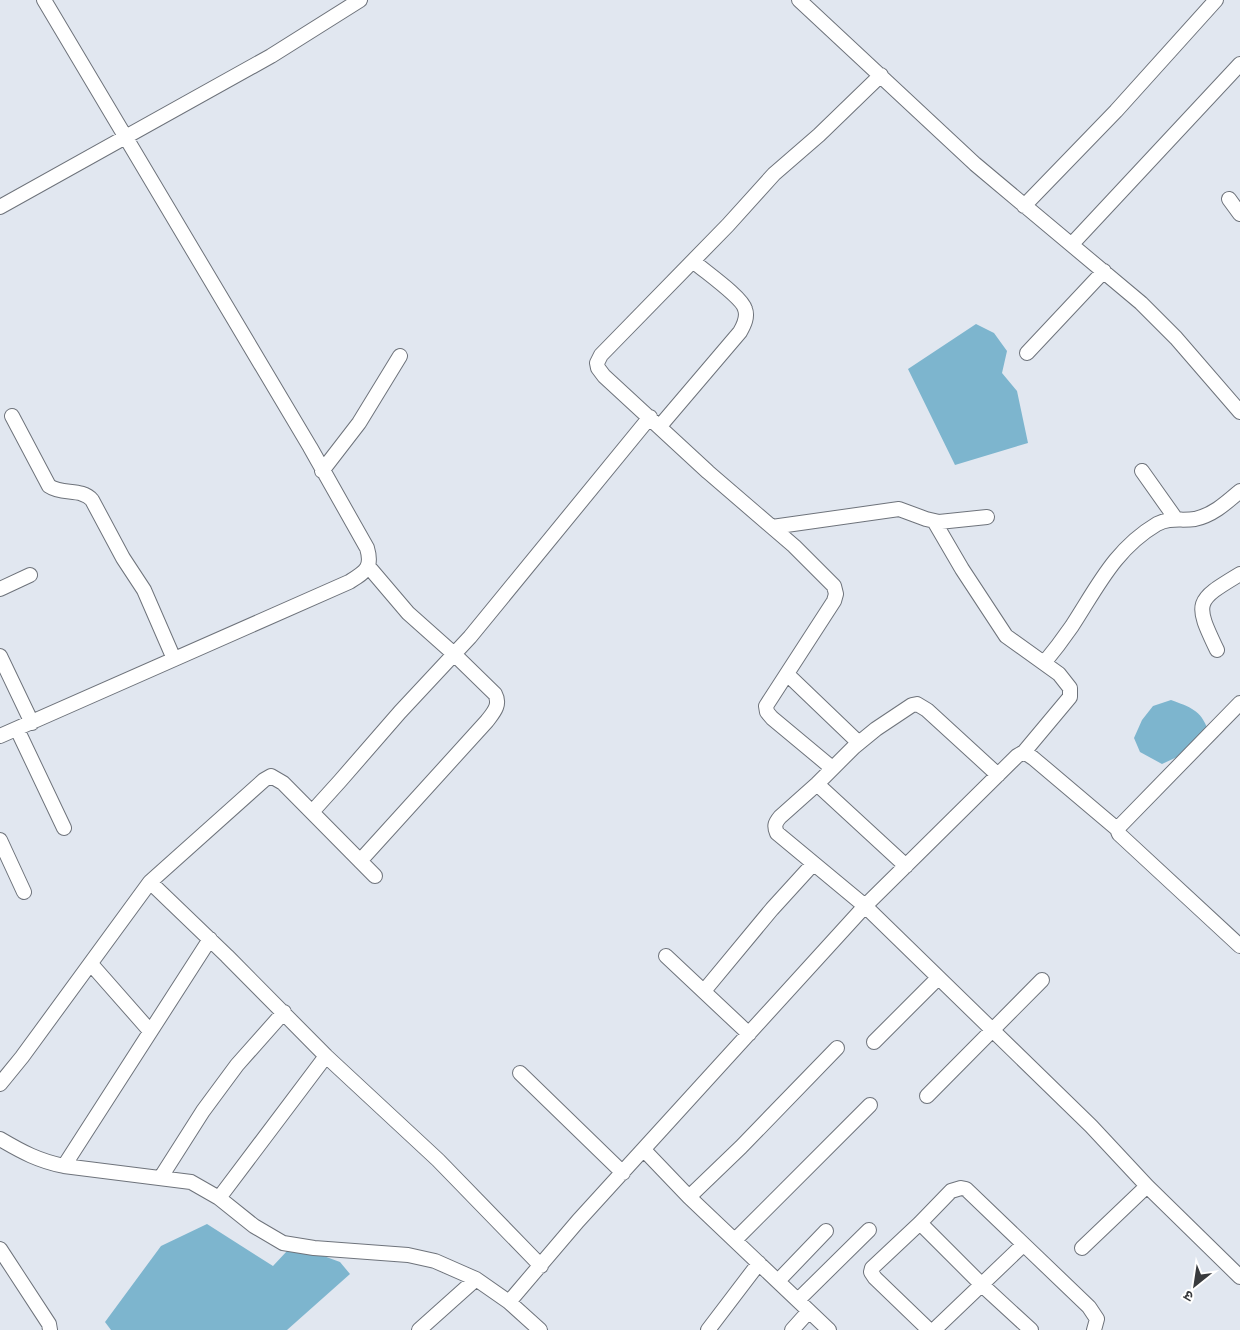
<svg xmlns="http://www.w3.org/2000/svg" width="1240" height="1330" viewBox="0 0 1240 1330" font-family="'Fira Sans Condensed','Noto Sans Devanagari',sans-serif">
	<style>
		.water { fill: #7db5ce }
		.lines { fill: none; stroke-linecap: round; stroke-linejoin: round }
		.minor-casing { stroke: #6e737b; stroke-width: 16 }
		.minor { stroke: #fff; stroke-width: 14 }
	</style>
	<rect width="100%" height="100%" fill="#e1e7f0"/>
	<path class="water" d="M976 324 994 333 1007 351 1002 373 1017 391 1028 443 955 465 908 369Z
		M1171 700C1190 707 1201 710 1208 730L1190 751 1162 764 1140 752 1134 738 1142 720 1153 706Z
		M207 1224 273 1266 287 1251H310L340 1262 350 1274 287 1330H111L105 1322 161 1246Z"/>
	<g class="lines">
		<defs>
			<path id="minor" d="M799 0 975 164 1141 303 1176 338 1240 412
				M1229 199 1240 214
				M1024 206 1116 111 1216 0
				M0 207 271 56 360 0
				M1072 244 1240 64
				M1027 353 1104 271
				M12 416 49 486C62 495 82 488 92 500L123 558 144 590 174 659
				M660 426 740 332C744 325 748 317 745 309 742 297 704 271 693 261
				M322 471 359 423 400 356
				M1142 471 1176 519
				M934 521 962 569 1006 636 1059 674 1070 688V697L1024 752
				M772 527 899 509 926 519 939 522 987 517
				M0 589 30 575
				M1217 650C1194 602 1195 601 1240 574
				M0 656 32 723
				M1044 663C1054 651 1063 639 1072 626 1098 586 1115 549 1157 524 1170 517 1181 521 1195 519 1213 515 1226 503 1240 491
				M787 674 859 743
				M1240 703 1117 829 1119 834 1240 946
				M17 729 64 828
				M0 736 349 582C365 572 373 568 367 548L310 447 44 0
				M832 768 772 718 767 712 766 706 834 601 836 594 834 586 794 546 708 472 604 376 598 368 597 363 601 355 728 225 774 174 819 135 881 75
				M998 775 927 710 917 704 912 705 876 729 854 747 817 784 780 817C775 823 774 826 777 833L865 906 1091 1126 1147 1186 1240 1277
				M817 784 906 866
				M312 812 340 781 400 712 470 637 650 417
				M0 840 24 892
				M360 861 487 721C493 713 501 705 495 694L454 654 408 613 368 566
				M150 882 264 780 271 776 283 783 375 876
				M666 956 749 1034
				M91 964 150 1031
				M704 991 772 909 813 864
				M874 1042 938 978
				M520 1073 623 1173
				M0 1084 22 1057 150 882 227 956 326 1056 438 1160 541 1266
				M927 1096 1042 980
				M0 1139C22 1152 39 1161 64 1166L191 1182 219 1198 254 1226 283 1243 314 1248 408 1255 435 1261 476 1279 509 1302 540 1330
				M644 1150 689 1197 829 1330
				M64 1166 210 939
				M161 1177 203 1111 237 1065 284 1012
				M689 1197 741 1147 837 1048
				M219 1198 326 1056
				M920 1223 981 1284 1031 1330
				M735 1240 870 1105
				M1082 1248 1147 1186
				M0 1249 49 1324 50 1330
				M778 1281 826 1231
				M798 1300 869 1230
				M509 1302 578 1221 865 906 1017 756 1024 752 1033 758 1117 829
				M419 1330 476 1279
				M708 1330 759 1263
				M792 1330 809 1311
				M929 1330 875 1278 871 1272 872 1268 920 1223 951 1191 961 1188 966 1189 1089 1307 1097 1319 1094 1330
				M934 1330 1023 1245"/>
		</defs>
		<use href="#minor" class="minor-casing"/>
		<use href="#minor" class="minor"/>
	</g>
	<g transform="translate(1195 1285) rotate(210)" stroke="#ffffff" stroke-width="4" paint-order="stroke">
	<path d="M0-4L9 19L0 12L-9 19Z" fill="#383a3d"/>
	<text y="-8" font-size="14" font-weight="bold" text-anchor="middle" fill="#383a3d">उ</text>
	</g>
</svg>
